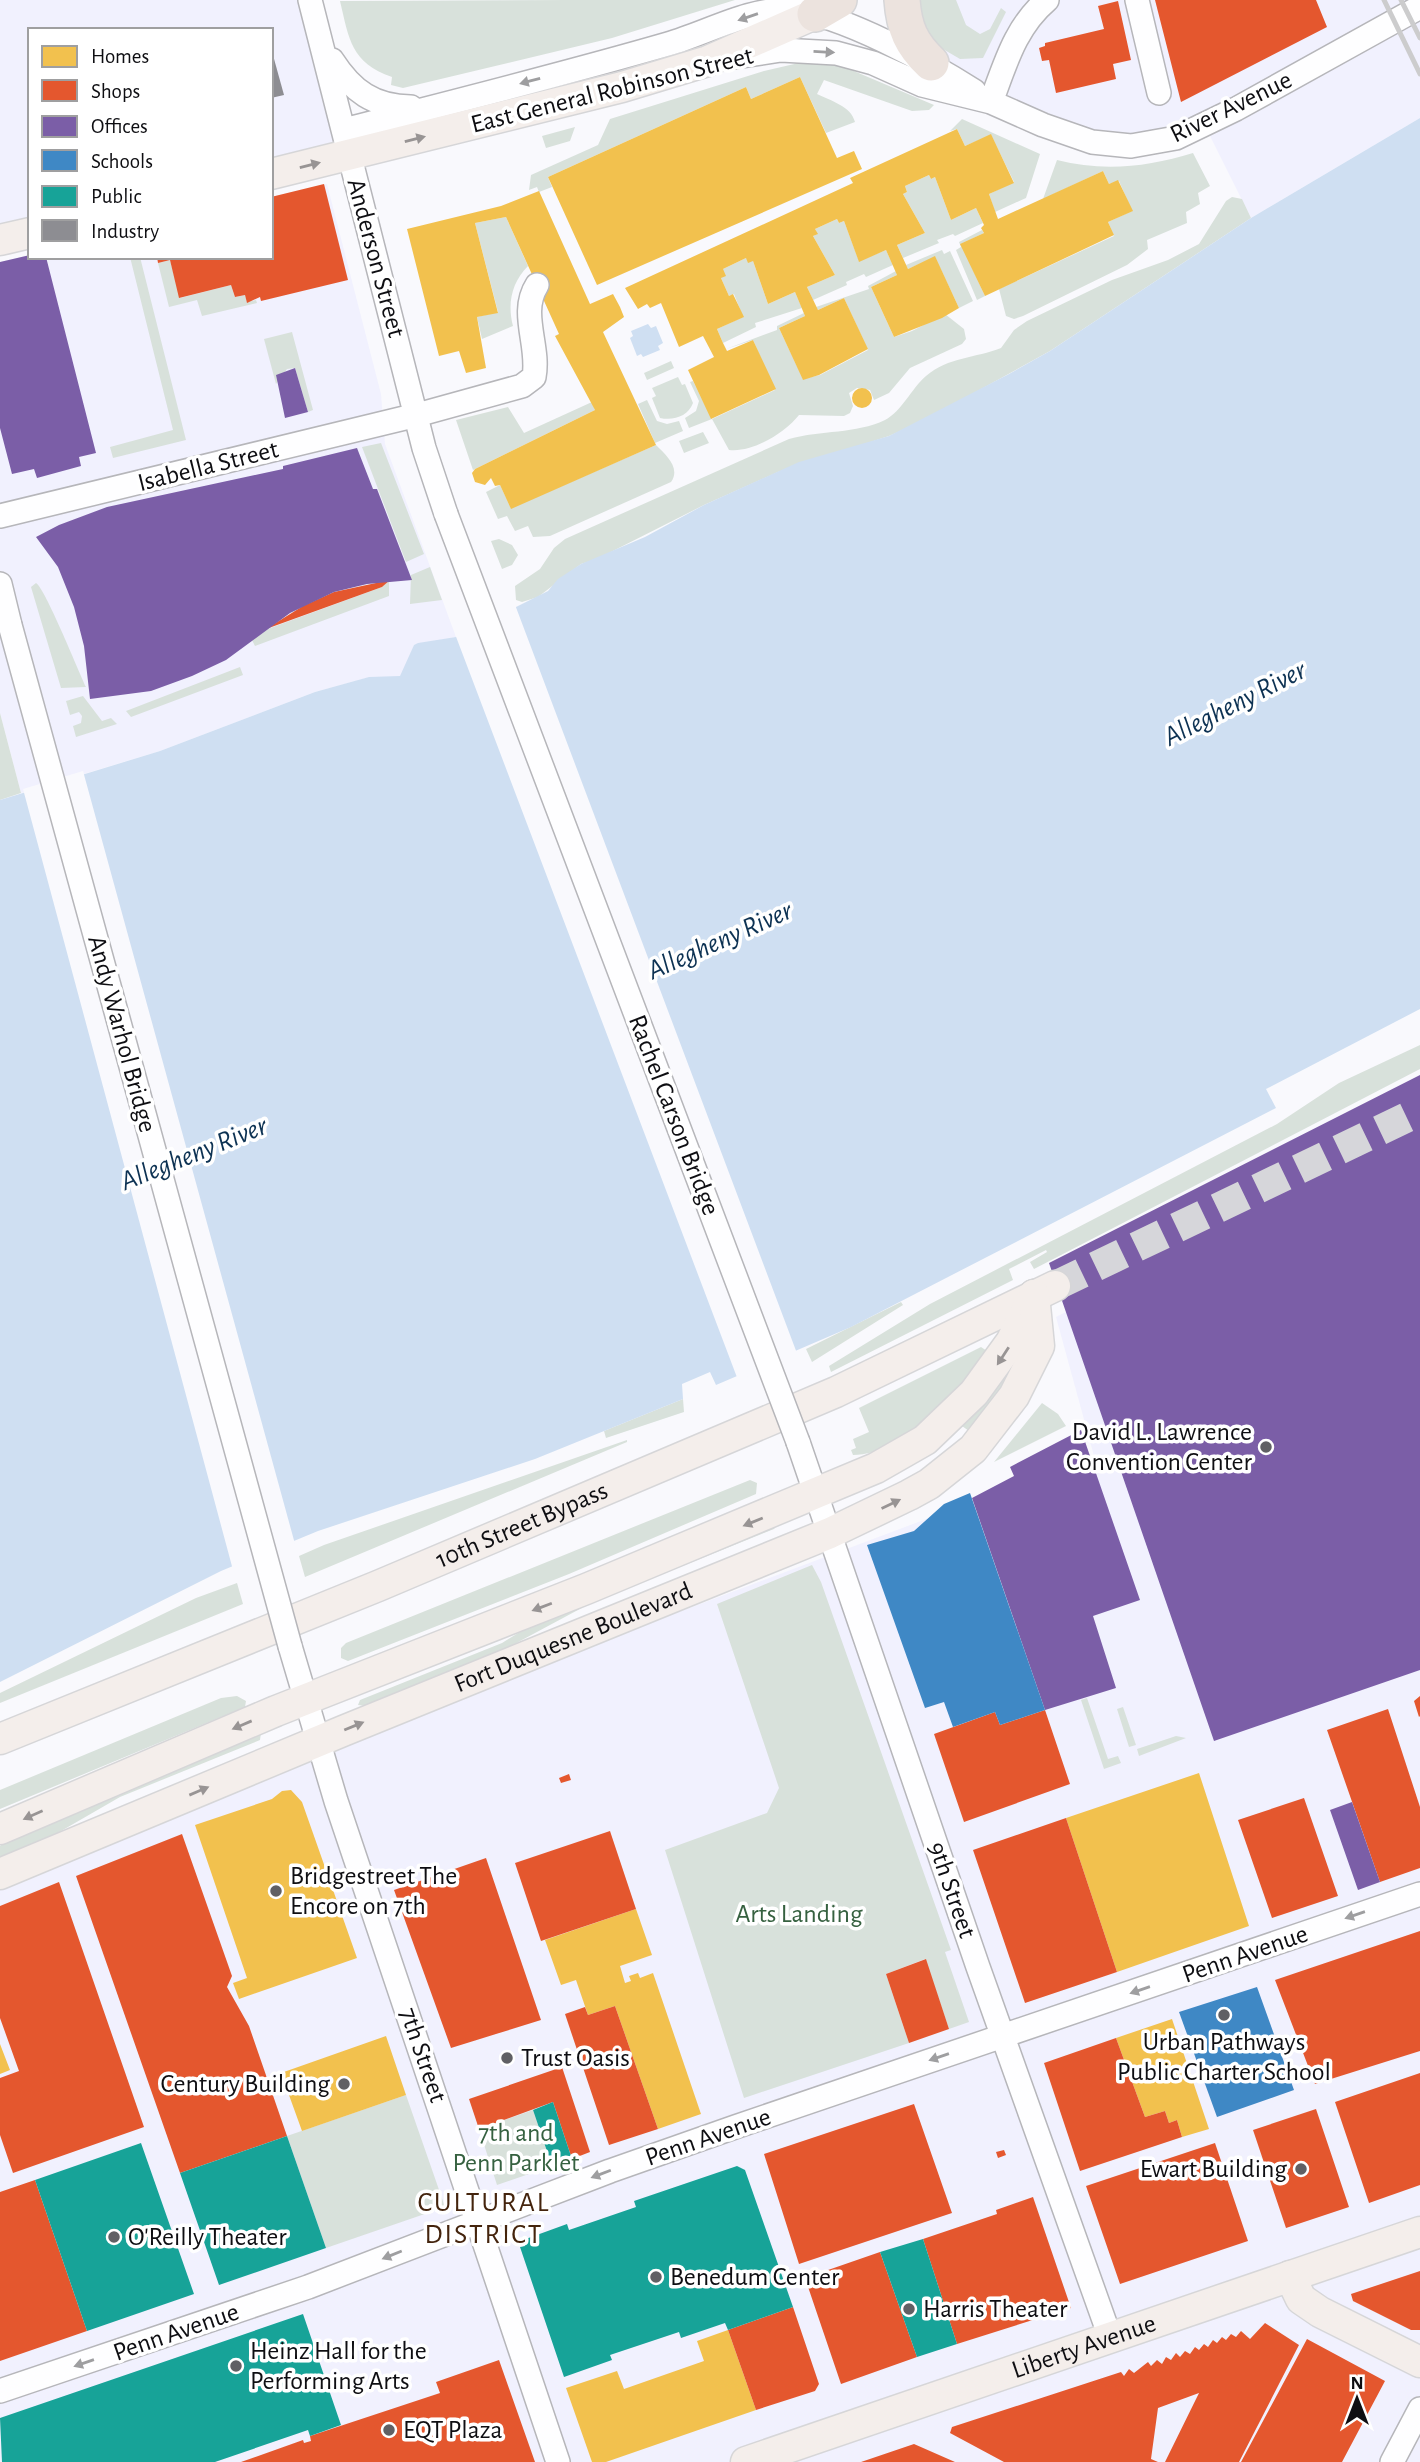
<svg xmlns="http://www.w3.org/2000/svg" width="1420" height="2462" viewBox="0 0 1420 2462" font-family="'Alegreya Sans',sans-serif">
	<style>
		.built { fill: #f1f1fe }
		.green { fill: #d8e1db }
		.water { fill: #cfdff2 }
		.pier { fill: #f9f9fd }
		.homes { fill: #f2c14e }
		.shops { fill: #e4572e }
		.offices { fill: #7b5ea7 }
		.schools { fill: #3f88c5 }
		.public { fill: #17a398 }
		.industry { fill: #8d8d92 }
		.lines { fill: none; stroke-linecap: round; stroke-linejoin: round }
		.major-tunnel { stroke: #d6d6da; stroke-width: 30; stroke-dasharray: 30 15; stroke-linecap: butt }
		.minor-casing { stroke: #b6b6ba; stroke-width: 26 }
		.major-casing { stroke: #d6d6d8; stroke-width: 33 }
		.highway-casing { stroke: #d6d6d8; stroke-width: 38 }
		.minor { stroke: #fefeff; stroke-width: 23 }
		.major { stroke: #f4eeeb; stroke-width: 30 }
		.highway { stroke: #ece3de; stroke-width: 35 }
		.rail { stroke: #cccccd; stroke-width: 5 }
		.minor-bridge-casing { stroke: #b6b6ba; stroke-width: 26; stroke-linecap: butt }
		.minor-bridge { stroke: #fefeff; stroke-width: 23 }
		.oneway { fill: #9e9ea0 }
		.oneway2 { fill: #989494 }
		.poi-dot { fill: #606064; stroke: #fff; stroke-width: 2.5 }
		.labels { text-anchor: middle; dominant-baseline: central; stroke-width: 7; stroke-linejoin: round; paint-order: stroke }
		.street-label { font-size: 26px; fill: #0e0e12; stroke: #fff }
		.poi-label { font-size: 26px; fill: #0e0e12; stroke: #fff; text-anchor: start }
		.park-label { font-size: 26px; fill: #366140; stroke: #fff }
		.water-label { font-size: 28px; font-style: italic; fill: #0d3253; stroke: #fff }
		.neighbourhood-label { font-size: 28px; letter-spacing: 2px; fill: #44240d; stroke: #fff }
	</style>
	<rect width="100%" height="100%" fill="#f9f9fd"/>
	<path class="built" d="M0 0H310L349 155 271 174V30H30V233L0 240Z
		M902 0H1420V118L1251 218 1204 124 1092 142 931 63Z
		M327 184 381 394 385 444 456 637 414 645 402 675 397 677H370L315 692 160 751 21 793 0 713V262L30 255V257H271V197Z
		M1420 1131V2462H0V1867L1094 1456 1056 1317Z"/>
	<path class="green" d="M569 0H735L612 38 403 88 391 85 392 77C351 63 349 39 340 1Z
		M910 0H956L966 25 980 34 990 29 1001 8 1006 12 983 58 960 59 919 35Z
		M803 62 842 66 934 105 929 110 912 111 824 80 817 94C831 101 851 106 855 122L826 133 800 77 751 99 746 87 548 177 552 187 539 192 537 187 529 190 531 175 598 145 610 119 764 71Z
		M962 119 1040 154 1026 198 995 212 989 194 1014 182 991 135 965 146 957 129 950 131Z
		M575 127 570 141 546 148 542 136Z
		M1193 153 1210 186 1198 193 1200 204 1186 212 1187 223 1147 240 1148 249 1127 265 1023 316 1014 319 1006 316 999 289 1114 236 1108 222 1132 211 1119 181 1109 184 1103 171 1043 199 1057 160C1103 172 1148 167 1193 153Z
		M929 175 931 179 935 177 951 220 976 208 983 223 955 236 953 234 937 240 939 243 903 258 897 245 925 233 903 194 907 192 905 186Z
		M1232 197 1242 199 1251 218 1050 351 925 420 889 436 778 472 704 505 597 559 581 564 538 597 522 602 516 600 515 586 540 569 554 548 565 539 789 439C821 430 856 434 885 420 902 411 911 389 926 376 948 357 976 358 1001 348L1014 330 1027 321 1112 280 1168 260 1199 244 1226 201Z
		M506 217 528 266C512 282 507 303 513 326L482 339 477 317 498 312 475 223Z
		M837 219 839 223 844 221 859 261 886 250 893 265 866 277 864 274 846 282 847 285 813 300 807 287 835 275 813 236 817 234 815 229Z
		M982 230 984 233 961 244 985 296 977 300 956 250 961 247 959 242Z
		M942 250 944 254 950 251 973 301 959 308 935 257 908 269 906 265Z
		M130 257H140L186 440 113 458 110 447 173 430Z
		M746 258 753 261 768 304 795 292 802 308 755 323 756 327 723 343 717 329 743 317 734 294 729 296 721 278 723 269Z
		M170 260 180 298 231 285 235 297 245 295 247 302 256 300 257 303 202 316 197 300 169 307 158 263Z
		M896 271 897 275 871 287 894 337 912 331 945 314 964 329 966 339 962 344 910 368 889 393 874 400 870 390 857 388 849 393 853 406 850 413 844 416 799 415C785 433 752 453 729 450L712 419 689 428 685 418 696 411 699 401 690 382 693 381 712 419 775 390 753 340 726 349 777 330V326L804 313 805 316 779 328 803 379 820 375 868 350 844 298 818 310 816 307 869 289 868 286Z
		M292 332 313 410 308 412 295 368 287 369 276 384 264 339Z
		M671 361 674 368 647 380 644 373Z
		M678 377 682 385 685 384 693 403C688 416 674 421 660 418L652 398 656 396 652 388Z
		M647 400 657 421 667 424 679 421 683 431 655 443 638 404Z
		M592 402 595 410 473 470 456 420 508 407 524 433Z
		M703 432 709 443 684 453 679 441Z
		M381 443 424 554 406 562 362 447Z
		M656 445C666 455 681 468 671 482L550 536 533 537 528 526 515 531 507 516 498 519 486 492 500 485 511 508Z
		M499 539 512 545 518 555 512 565 502 569 491 541Z
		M430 567 442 600 410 604 411 575Z
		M389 580V596L255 646 252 640 265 630 382 587Z
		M36 583C45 588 78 670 86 687L61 688 31 587Z
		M240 667 243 675 131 717 126 711Z
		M83 696 102 721 111 718 117 724 76 737 73 726 81 723 82 716 79 712 70 715 66 701Z
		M0 713 21 793 0 800Z
		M1420 1045V1069L1034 1269 1030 1262 1047 1252 1046 1250 1009 1269 1013 1280 831 1372 829 1366 930 1304 1277 1124 1339 1083Z
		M901 1302 903 1305 812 1362 806 1349Z
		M981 1347 987 1351C958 1390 906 1455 853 1455L851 1450 856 1448 853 1439 869 1432 859 1408Z
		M1021 1354 1006 1385 969 1431 962 1426 965 1416Z
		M683 1399 684 1412 606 1438 604 1431Z
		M1042 1403 1058 1414 1066 1426 994 1462Z
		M627 1440V1442L305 1577 299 1556 324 1545Z
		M750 1480 757 1483 756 1494 569 1574 348 1661 341 1658V1648L346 1643Z
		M778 1524 774 1529 591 1603 505 1649 366 1706 358 1705 360 1700 502 1643 533 1624Z
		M812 1565 821 1582 951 1950 945 1952 969 2022 949 2029 925 1959 886 1974 909 2043 744 2098 665 1850 767 1813 779 1788 717 1604Z
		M237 1583 243 1604 0 1703V1693L196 1598Z
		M237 1696 246 1701 245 1707 0 1809V1790L221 1698Z
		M1087 1698 1108 1759 1118 1756 1121 1763 1104 1769 1081 1700Z
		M1123 1707 1136 1745 1129 1747 1117 1709Z
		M261 1733 260 1740 120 1797 42 1842 0 1859V1846L11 1837Z
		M1176 1736 1186 1738 1139 1756 1137 1749Z
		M406 2095 445 2207 326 2248 287 2136Z
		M533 2110 552 2166 497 2185 479 2129Z"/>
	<path class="water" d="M1420 118V1009L1266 1089 1276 1108 851 1327 716 1385 710 1372 682 1384 683 1399 535 1459 318 1531 221 1571 0 1682V800L160 751 315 692 369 677 400 676 414 645 418 643 456 637 548 591 558 579 581 564 645 537 704 505 799 462 889 436 1009 374 1050 351 1251 218Z
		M648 324 651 328 656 326 663 343 658 346 660 350 643 357 641 354 637 356 630 338 633 336 631 331Z"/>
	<path class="pier" d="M514 602 798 1356 738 1380 455 634Z
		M83 771 295 1544 233 1570 23 789Z"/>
	<path class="homes" d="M800 77 837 158 854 151 862 169 597 285 548 177 746 87 751 99Z
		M957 129 965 146 991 134 1014 183 989 194 998 219 1103 171 1109 184 1118 180 1133 211 1108 222 1114 235 985 296 960 244 984 233 981 228 984 225 976 208 951 220 935 177 931 179 929 175 905 186 907 192 903 194 925 233 897 245 908 269 935 256 959 308 942 318 894 337 871 287 897 275 886 250 859 262 844 221 839 223 837 219 815 229 818 234 813 236 835 275 807 287 818 310 844 298 868 349 819 375 803 380 779 328 805 316 795 292 768 304 753 261 748 263 746 258 723 269 726 276 721 278 729 296 733 294 744 317 717 329 723 343 727 351 753 340 776 389 711 419 688 370 714 357 703 336 679 347 661 303 650 308 647 304 638 309 625 288 853 183 850 178Z
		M539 191 590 304 613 294 620 307 624 317 603 332 656 445 511 509 500 485 495 486 491 478 485 485 475 482 472 473 475 469 595 410 555 336 559 334 506 217 475 223 498 313 477 317 486 368 466 373 459 351 439 356 407 229 501 206Z
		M852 398a10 10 0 1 1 20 0a10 10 0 1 1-20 0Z
		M1199 1773 1249 1926 1117 1972 1066 1818Z
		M291 1790 302 1802 357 1958 239 1999 233 1983 247 1978 195 1825 272 1799 282 1791Z
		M636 1909 652 1955 620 1966 625 1983 631 1981 629 1976 638 1973 640 1978 653 1973 701 2114 658 2129 615 2006 588 2015 576 1980 561 1985 545 1940Z
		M1172 2019 1209 2129 1182 2137 1177 2120 1169 2123 1165 2111 1145 2117 1116 2038Z
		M386 2036 406 2095 302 2131 281 2073Z
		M0 2044 10 2070 0 2074Z
		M728 2330 756 2410 606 2462H592L566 2388 617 2371 624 2389 704 2361 697 2341Z"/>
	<path class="shops" d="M1155 0H1316L1327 27 1181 102Z
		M1118 1 1131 60 1113 64 1116 79 1056 93 1049 60 1042 61 1039 48 1045 46V43L1104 29 1098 6Z
		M324 184 348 280 261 301 260 297 247 303 245 295 235 297 231 285 179 298 170 260 158 263 157 257H271V197Z
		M390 580 382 587 266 629 303 606 334 592Z
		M1420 1696V1716L1419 1717 1414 1701Z
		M1388 1709 1420 1807V1868L1380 1882 1327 1730Z
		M1045 1710 1070 1784 964 1822 934 1734 995 1712 1000 1725Z
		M569 1774 571 1780 561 1783 559 1778Z
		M1304 1798 1338 1896 1272 1918 1238 1820Z
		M1066 1818 1117 1972 1025 2003 973 1850Z
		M610 1831 636 1909 541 1941 515 1863Z
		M182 1834 232 1976 227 1987 249 2026 287 2136 180 2173 76 1876Z
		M486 1858 541 2020 451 2048 394 1890Z
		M59 1882 144 2127 13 2173 0 2135V2078L19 2071 0 2018V1906Z
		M1420 1931V2051L1315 2084 1275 1980Z
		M926 1959 949 2029 909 2043 886 1974Z
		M615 2006 658 2129 609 2145 565 2014 585 2007 588 2015Z
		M1116 2038 1145 2117 1165 2111 1169 2123 1177 2120 1182 2137 1080 2171 1044 2063Z
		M562 2067 590 2152 572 2159 553 2102 479 2129 469 2099Z
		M1420 2073V2185L1369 2203 1335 2102Z
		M914 2104 952 2213 799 2264 764 2154Z
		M1316 2109 1349 2207 1286 2228 1253 2130Z
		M1215 2143 1248 2241 1120 2284 1086 2186Z
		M1004 2150 1006 2155 998 2158 996 2152Z
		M35 2180 87 2331 0 2361V2192Z
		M1033 2197 1071 2308 957 2344 923 2239 997 2214 996 2210Z
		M880 2252 917 2357 841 2384 805 2278Z
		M1420 2271V2330H1411L1353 2301 1351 2294Z
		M793 2307 819 2384 815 2391 756 2410 728 2330Z
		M1265 2323 1299 2345 1239 2462H1165L1199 2393 1158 2408 1151 2459 1158 2462H1004L950 2433 952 2427 1121 2372 1124 2376 1129 2369 1134 2373 1148 2362 1151 2366 1157 2360 1162 2364 1166 2357 1171 2360 1176 2353 1180 2357 1185 2351 1190 2354 1195 2347 1199 2350 1204 2344 1208 2347 1213 2340 1217 2343 1222 2337 1226 2340 1231 2334 1236 2337 1241 2331 1250 2339Z
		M1307 2339 1385 2381 1342 2462H1241Z
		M499 2360 535 2462H241L303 2440 304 2443 311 2441 310 2436 440 2393 436 2382Z
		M914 2444 955 2462H861Z"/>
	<path class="offices" d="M30 255 46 257 96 453 79 457 81 466 37 478 34 469 12 474 0 428V262Z
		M295 368 308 412 285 418 276 375Z
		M357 448 373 489H377L412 580 367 584 334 592 290 613 226 660 192 676 151 691 90 699 84 646 74 607 58 567 36 537 59 525 107 507 283 469V466Z
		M1420 1075V1670L1214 1741 1049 1263Z
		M1081 1430 1140 1600 1093 1616 1116 1688 1045 1710 972 1498 1014 1476 1010 1467Z
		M1352 1802 1380 1882 1358 1890 1330 1810Z"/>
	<path class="schools" d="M970 1493 1045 1710 1000 1725 995 1712 953 1727 944 1702 925 1708 867 1545 914 1531 944 1504Z
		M1257 1987 1294 2090 1217 2117 1179 2012Z"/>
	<path class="public" d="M553 2102 572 2159 552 2166 533 2110Z
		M287 2136 326 2248 219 2285 180 2173Z
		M141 2143 194 2294 87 2331 35 2180Z
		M737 2166 745 2170 793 2307 728 2330 725 2323 681 2338 679 2332 610 2355 612 2360 564 2377 520 2247 525 2246 523 2240 567 2224 569 2230 636 2207 634 2201Z
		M923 2239 957 2344 917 2357 880 2252Z
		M303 2314 341 2425 310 2436 308 2430 215 2462H2L0 2418Z"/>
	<path class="industry" d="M271 48 284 95 271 98Z"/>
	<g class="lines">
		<path class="major-tunnel" d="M1055 1286 1420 1111"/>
		<defs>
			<path id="minor" d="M310 0 424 448 446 514
				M1137 0 1159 93
				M735 57 781 50 836 53 873 63 922 85 991 102 1043 125 1092 142 1131 146 1176 138 1236 109 1420 7
				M332 60C352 91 374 107 411 107
				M991 102C1005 65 1015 27 1047 0
				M344 130C452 102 561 75 668 44 707 33 749 8 790 10 839 12 932 64 974 91
				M0 516 417 415 522 386 534 377C540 346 519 313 537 285
				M0 584 10 625
				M798 1442 978 1967 1110 2337
				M290 1646 336 1801 558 2462
				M0 2391 308 2287 610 2171 735 2127 1420 1894
				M1392 2462 1420 2409"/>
			<g id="major">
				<path d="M271 174 622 87 708 61 815 14"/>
				<path d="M0 240 30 233"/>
				<path id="s1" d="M0 1739 378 1586 836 1392 1055 1286"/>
				<path d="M0 1829 276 1711 586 1589 876 1468 925 1440 974 1393 1011 1342 1034 1295"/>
				<path id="s2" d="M0 1874 343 1731 830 1533 909 1495 929 1484 973 1449 1014 1396 1039 1346 1034 1295"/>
				<path d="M1290 2276 1301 2299 1320 2312 1420 2362"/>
				<path id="s3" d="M746 2462 1420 2232"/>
			</g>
			<path id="highway" d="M902 0C904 28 911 44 931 63
				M815 14 839 0"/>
		</defs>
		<use href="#minor" class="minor-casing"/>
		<use href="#major" class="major-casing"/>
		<use href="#highway" class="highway-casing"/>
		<use href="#minor" class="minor"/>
		<use href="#major" class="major"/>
		<use href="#highway" class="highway"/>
		<path class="rail" d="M1384 0 1420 74
			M1401 0 1420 38"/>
		<defs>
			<path id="minor-bridge" d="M446 514 798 1442
				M10 625 290 1646"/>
		</defs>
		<use href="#minor-bridge" class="minor-bridge-casing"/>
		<use href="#minor-bridge" class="minor-bridge"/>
	</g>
	<defs><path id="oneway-solid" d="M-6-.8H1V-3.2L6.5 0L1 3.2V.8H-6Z" transform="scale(1.75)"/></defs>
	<g class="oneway">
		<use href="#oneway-solid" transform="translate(748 17) rotate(161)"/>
		<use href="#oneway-solid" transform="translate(824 52) rotate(3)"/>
		<use href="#oneway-solid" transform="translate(530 81) rotate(165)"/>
		<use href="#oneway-solid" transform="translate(1355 1915) rotate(161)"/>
		<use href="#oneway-solid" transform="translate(1140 1990) rotate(161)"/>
		<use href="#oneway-solid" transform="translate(939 2057) rotate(161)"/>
		<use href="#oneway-solid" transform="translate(601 2174) rotate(159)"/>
		<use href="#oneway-solid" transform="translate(392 2255) rotate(158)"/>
		<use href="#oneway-solid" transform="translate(84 2363) rotate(161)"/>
	</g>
	<g class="oneway2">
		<use href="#oneway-solid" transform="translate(415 139) rotate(-14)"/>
		<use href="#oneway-solid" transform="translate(310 165) rotate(-14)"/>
		<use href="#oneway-solid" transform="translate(1003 1356) rotate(123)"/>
		<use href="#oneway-solid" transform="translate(891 1504) rotate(-26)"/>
		<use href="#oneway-solid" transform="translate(753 1522) rotate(158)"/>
		<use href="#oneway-solid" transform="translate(542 1607) rotate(159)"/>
		<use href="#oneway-solid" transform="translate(242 1725) rotate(157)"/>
		<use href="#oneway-solid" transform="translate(354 1726) rotate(-22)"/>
		<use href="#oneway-solid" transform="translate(199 1791) rotate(-23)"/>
		<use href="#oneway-solid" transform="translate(33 1815) rotate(156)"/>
	</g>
	<g class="poi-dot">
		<circle cx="1266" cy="1447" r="7"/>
		<circle cx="276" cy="1891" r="7"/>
		<circle cx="1224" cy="2015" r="7"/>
		<circle cx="507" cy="2058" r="7"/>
		<circle cx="344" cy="2084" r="7"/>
		<circle cx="1301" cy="2169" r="7"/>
		<circle cx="114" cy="2237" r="7"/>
		<circle cx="656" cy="2277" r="7"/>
		<circle cx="909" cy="2309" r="7"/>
		<circle cx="236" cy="2366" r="7"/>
		<circle cx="389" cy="2430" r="7"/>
	</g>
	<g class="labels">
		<g class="street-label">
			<text transform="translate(612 90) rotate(-14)">East General Robinson Street</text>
			<text transform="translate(1231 107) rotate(-26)">River Avenue</text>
			<text transform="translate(376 258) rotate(75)">Anderson Street</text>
			<text transform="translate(208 466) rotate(-14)">Isabella Street</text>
			<text transform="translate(122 1034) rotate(75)">Andy Warhol Bridge</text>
			<text transform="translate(674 1115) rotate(69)">Rachel Carson Bridge</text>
			<text stroke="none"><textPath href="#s1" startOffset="564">10th Street Bypass</textPath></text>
			<text stroke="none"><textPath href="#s2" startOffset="620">Fort Duquesne Boulevard</textPath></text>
			<text transform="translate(952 1890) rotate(71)">9th Street</text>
			<text transform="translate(1245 1954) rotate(-19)">Penn Avenue</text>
			<text transform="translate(423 2055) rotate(71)">7th Street</text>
			<text transform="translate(708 2137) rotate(-19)">Penn Avenue</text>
			<text transform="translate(176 2332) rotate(-19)">Penn Avenue</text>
			<text stroke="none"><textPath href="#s3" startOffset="357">Liberty Avenue</textPath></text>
		</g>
		<g class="poi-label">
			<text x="1252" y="1432" text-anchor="end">David L. Lawrence<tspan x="1252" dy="30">Convention Center</tspan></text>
			<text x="290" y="1876">Bridgestreet The<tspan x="290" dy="30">Encore on 7th</tspan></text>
			<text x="1224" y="2042" text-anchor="middle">Urban Pathways<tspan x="1224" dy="30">Public Charter School</tspan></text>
			<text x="521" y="2058">Trust Oasis</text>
			<text x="330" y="2084" text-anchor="end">Century Building</text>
			<text x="1287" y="2169" text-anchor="end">Ewart Building</text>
			<text x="128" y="2237">O'Reilly Theater</text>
			<text x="670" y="2277">Benedum Center</text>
			<text x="923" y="2309">Harris Theater</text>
			<text x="250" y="2351">Heinz Hall for the<tspan x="250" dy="30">Performing Arts</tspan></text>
			<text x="403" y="2430">EQT Plaza</text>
		</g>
		<g class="park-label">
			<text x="799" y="1914">Arts Landing</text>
			<text x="516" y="2133">7th and<tspan x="516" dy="30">Penn Parklet</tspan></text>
		</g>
		<g class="water-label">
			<text transform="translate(1235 704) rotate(-27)">Allegheny River</text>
			<text transform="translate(720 941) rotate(-24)">Allegheny River</text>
			<text transform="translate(194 1154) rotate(-22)">Allegheny River</text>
		</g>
		<g class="neighbourhood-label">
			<text x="484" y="2203">CULTURAL<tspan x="484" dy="32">DISTRICT</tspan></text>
		</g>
	</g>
	<rect x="28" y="28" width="245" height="231" fill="#ffffff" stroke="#9f9fa0" stroke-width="2"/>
	<rect x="42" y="46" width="35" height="21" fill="#f2c14e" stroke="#9f9fa0" stroke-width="2"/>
	<text x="91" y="63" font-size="21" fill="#0e0e12">Homes</text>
	<rect x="42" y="80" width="35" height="21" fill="#e4572e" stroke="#9f9fa0" stroke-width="2"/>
	<text x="91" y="98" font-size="21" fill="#0e0e12">Shops</text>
	<rect x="42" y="116" width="35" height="21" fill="#7b5ea7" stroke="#9f9fa0" stroke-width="2"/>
	<text x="91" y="133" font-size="21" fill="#0e0e12">Offices</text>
	<rect x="42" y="150" width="35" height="21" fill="#3f88c5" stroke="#9f9fa0" stroke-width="2"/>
	<text x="91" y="168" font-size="21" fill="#0e0e12">Schools</text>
	<rect x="42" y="186" width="35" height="21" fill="#17a398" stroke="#9f9fa0" stroke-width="2"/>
	<text x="91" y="203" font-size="21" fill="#0e0e12">Public</text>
	<rect x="42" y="220" width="35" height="21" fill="#8d8d92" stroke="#9f9fa0" stroke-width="2"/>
	<text x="91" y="238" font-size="21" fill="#0e0e12">Industry</text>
	<g transform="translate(1357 2399)" stroke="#ffffff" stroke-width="5" paint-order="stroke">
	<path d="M0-5L12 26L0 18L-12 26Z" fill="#0e0e12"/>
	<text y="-10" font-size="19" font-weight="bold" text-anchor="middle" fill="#0e0e12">N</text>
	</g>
</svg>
